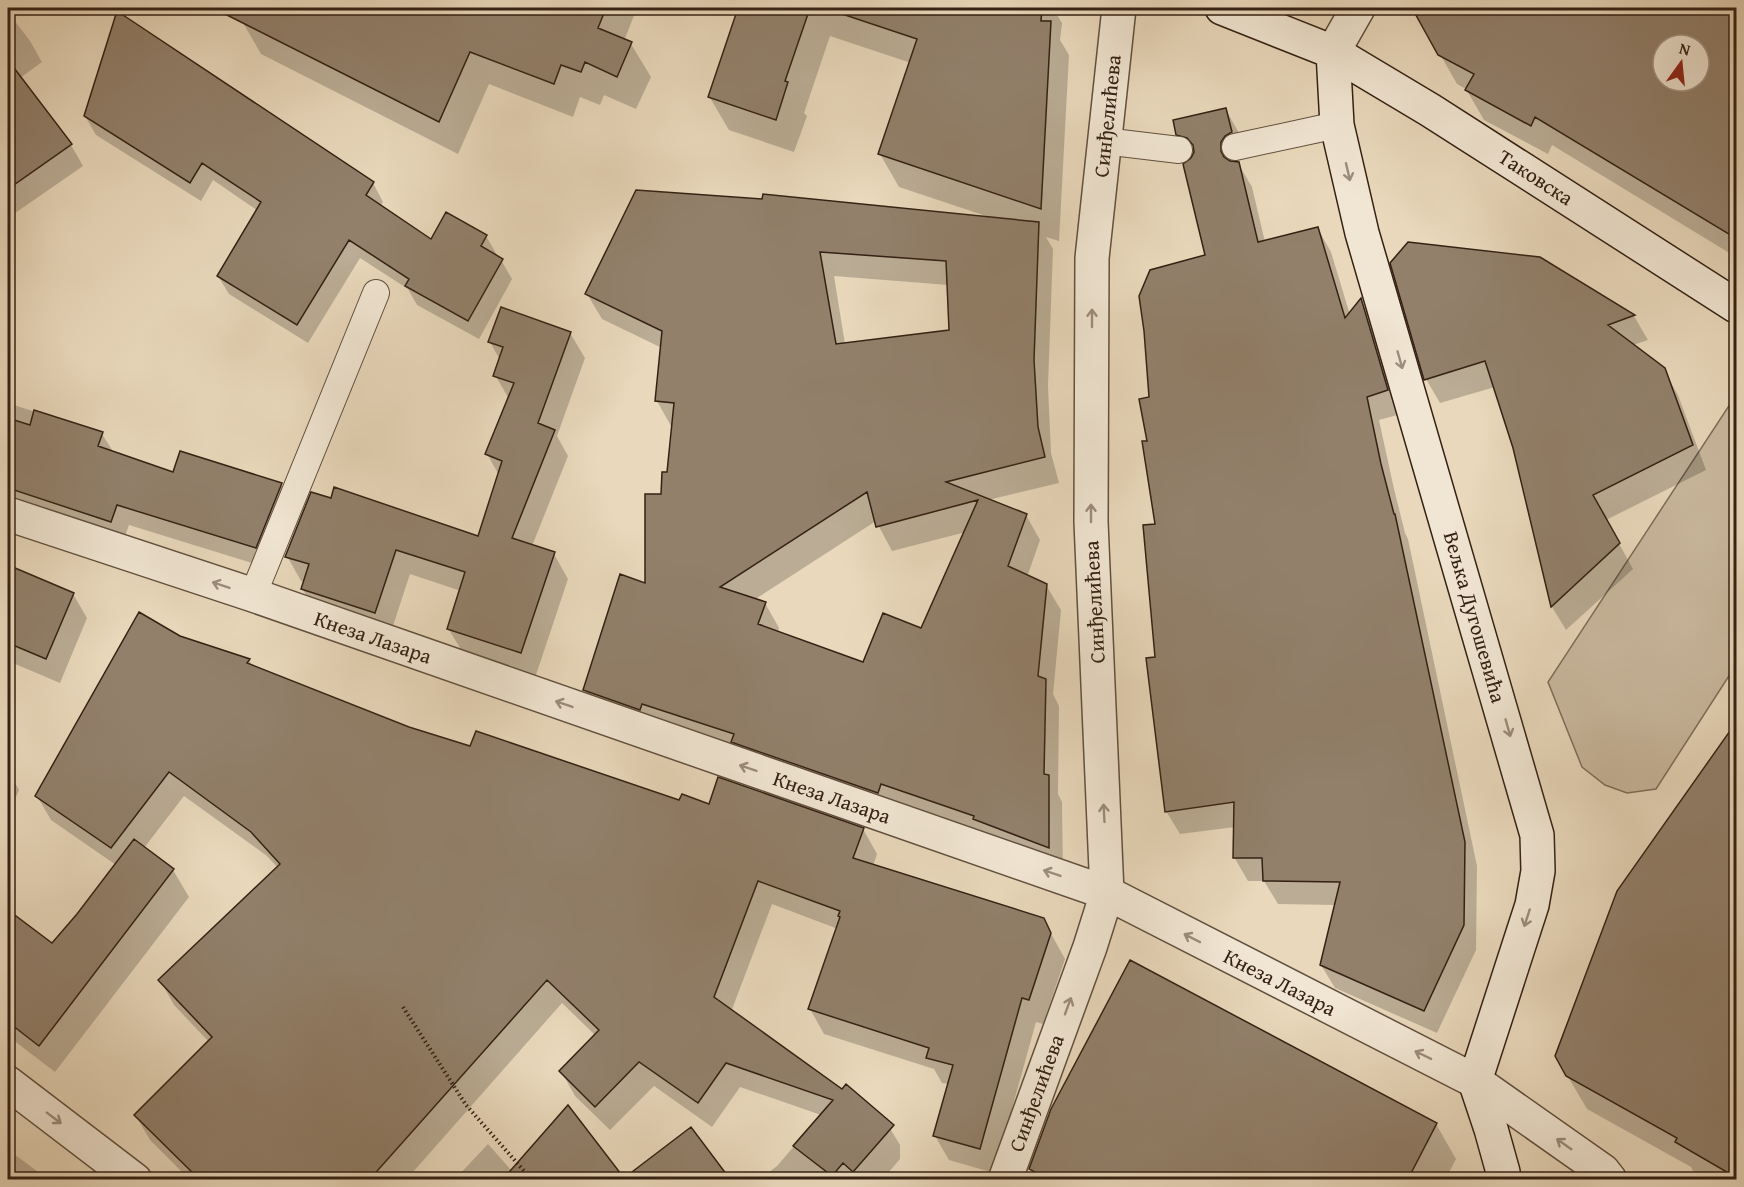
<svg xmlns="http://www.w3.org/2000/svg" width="1744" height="1187" viewBox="0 0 1744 1187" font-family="'Gentium Book Plus',serif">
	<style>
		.green { fill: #cab99f; stroke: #7f6d5a; stroke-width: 1.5 }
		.shadow { fill: #0003; fill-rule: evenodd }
		.building { fill: #92806b; stroke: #342114; stroke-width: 1.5; fill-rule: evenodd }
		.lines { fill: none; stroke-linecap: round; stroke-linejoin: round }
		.lane-casing { stroke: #614f3e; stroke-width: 28 }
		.street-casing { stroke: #614f3e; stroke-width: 36 }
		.secondary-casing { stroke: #342114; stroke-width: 36 }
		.path { stroke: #342114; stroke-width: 4; stroke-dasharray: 1.5 3; stroke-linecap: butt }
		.lane { stroke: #f1e6d3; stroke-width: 26 }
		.street { stroke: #f1e6d3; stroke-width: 33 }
		.secondary { stroke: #f1e6d3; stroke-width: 33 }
		.oneway { stroke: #9c8d7d }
		.labels { text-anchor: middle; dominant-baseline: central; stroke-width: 6; stroke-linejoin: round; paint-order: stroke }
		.street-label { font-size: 21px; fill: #342114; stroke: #f1e6d3 }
	</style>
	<rect width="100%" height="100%" fill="#e9d8bb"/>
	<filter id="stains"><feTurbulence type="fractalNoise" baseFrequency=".00333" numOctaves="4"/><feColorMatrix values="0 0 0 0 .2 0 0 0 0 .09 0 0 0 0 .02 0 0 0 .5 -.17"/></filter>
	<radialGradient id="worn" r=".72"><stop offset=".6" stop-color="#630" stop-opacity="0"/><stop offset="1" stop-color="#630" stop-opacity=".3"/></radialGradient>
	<path class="green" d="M1736 395V665L1656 789 1627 793 1605 785 1582 767 1548 682Z"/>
	<path class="shadow" d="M249 8H637L624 41 631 44 651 77 636 109 604 95 600 105 580 97 573 117 489 84 458 154 261 54 242 21Z
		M740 8H1053L1062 23 1060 40 1069 55 1059 241 1046 237 1053 249 1048 386 1051 453 1059 483 988 500 1026 515 1040 540 1027 577 1046 585 1061 610 1053 694 1059 706 1058 794 1062 802 1063 872 599 715 585 690 646 585 668 473 673 426H671L657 401 662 348 602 319 587 294 989 217 899 187 880 154 911 63 830 36 804 113 807 116 794 152 729 130 709 96ZM834 276 948 285 951 331 845 344ZM876 521 892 551 966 532 922 630 864 664 778 632 779 628 765 603 754 600Z
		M1426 8H1597L1605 12 1607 8H1736V257L1552 145 1548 154 1484 120 1466 89 1457 84 1420 19ZM1663 45H1699V81H1663Z
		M8 12 30 41 42 62 20 78 71 145 83 166 8 218Z
		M1226 110 1239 133V159L1236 163H1238L1252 187 1265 242 1318 229 1331 252 1350 315 1361 301 1374 323 1401 414 1379 420 1394 489 1405 533 1408 539 1477 866 1476 950 1437 1033 1335 988 1321 965 1336 905 1278 904 1264 881H1248L1234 857 1235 827 1180 834 1166 811 1156 658 1157 525 1150 398 1207 256 1194 159 1191 158 1177 134ZM1189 142H1193L1196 151Z
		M85 116 373 183 383 202 381 206 431 241 446 214 486 236 497 255 496 257 501 260 512 279 479 339 417 305 408 289 360 258 308 343 229 294 218 276 258 211 213 180 201 201 96 135Z
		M1539 259 1634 316 1648 340 1633 345 1663 369 1678 395 1706 470 1606 520 1633 569 1566 630 1552 607 1514 447 1495 387 1440 403 1426 379Z
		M570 333 585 358 557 436 568 456 532 546 554 554 568 579 535 678 463 653 448 628 461 591 410 574 389 638 317 614 302 588 304 582 301 581 287 556 478 538 499 475 487 454 509 399 495 375 500 360 490 342Z
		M8 403 102 434 114 453 174 474 281 484 294 505 268 568 129 525 123 542 8 504Z
		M8 567 73 594 87 618 60 683 8 661Z
		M180 637 249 660 253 667 408 728 471 747 680 802 863 829 877 854 873 866 1043 919 1065 959 1043 1024 1036 1022 994 1173 949 1160 935 1136 949 1084 942 1083 934 1069 824 1034 810 1009 838 929 772 904 731 1012 885 1120 900 1145V1159L882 1180H759L777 1166 821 1115 740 1087 712 1127 654 1086 610 1130 575 1096 561 1071 596 1036 562 1003 406 1180H190L150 1140 136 1116 209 1042 174 1005 160 980 278 868 267 856 184 796 144 848 173 870 189 897 55 1072 17 1043 8 1033V921L12 915 54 946 116 865 51 820 37 796Z
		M1736 725V1180H1704L1695 1175 1691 1167 1587 1109 1567 1075Z
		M8 770 19 790 9 814 15 824 8 836Z
		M1131 962 1436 1124 1456 1159 1445 1180H1037L1031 1169Z
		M568 1107 624 1180H454L488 1144 512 1171Z
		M690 1129 728 1180H625Z
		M8 1148 14 1154 49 1180H8Z"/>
	<path class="building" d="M213 8H606L598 28 632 42 617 77 585 62 581 72 561 65 554 84 470 52 439 122Z
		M738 8H810L785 81 788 82 776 120 708 97Z
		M843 8H1042L1041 21H1051L1041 209 878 154 917 39 842 14Z
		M1412 8H1737V239L1535 117 1531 126 1465 90 1474 74 1438 55ZM1663 45H1699V81H1663Z
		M117 11 374 182 366 195 431 239 446 212 487 235 481 246 503 259 468 321 405 286 409 279 349 240 297 325 217 276 261 202 202 163 190 183 84 116Z
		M8 60 72 144 8 189Z
		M1226 108 1232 132 1225 136 1221 142V151L1224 157 1230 161 1239 162 1258 242 1318 227 1345 318 1361 298 1388 390 1367 397 1381 464 1394 514H1395L1465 842 1464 925 1424 1011 1320 965 1340 882 1263 881 1262 858H1233L1234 802 1165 812 1146 658 1155 657 1143 525 1155 524 1142 441H1147L1139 399 1149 397 1144 331 1139 296 1150 270 1205 255 1183 164 1191 158 1194 152 1193 145 1187 138 1176 135 1173 120Z
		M636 190 762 199 763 194 1039 222 1034 360 1038 427 1045 457 946 482 1027 514 1008 566 1047 584 1038 676 1046 679 1044 774 1049 775V848L973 819 974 816 881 784 878 793 731 742 734 734 642 704 640 710 583 690 620 574 645 583V494H661L662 472H667L674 403 655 401 662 331 585 294ZM820 252 946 261 949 330 836 344ZM867 492 876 527 978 500 921 628 883 613 863 662 758 624 766 602 720 587Z
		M1408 242 1540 257 1635 315 1608 325 1665 368 1693 445 1593 495 1620 543 1551 607 1513 448 1485 361 1424 380 1390 263Z
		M501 307 571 332 538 423 555 430 512 538 555 552 521 653 447 629 465 572 396 550 375 613 301 589 309 564 285 557 311 492 331 498 334 487 478 536 502 461 485 454 514 383 493 376 503 347 488 342Z
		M34 410 103 432 98 446 173 472 180 451 282 483 256 548 117 505 111 522 8 488V418L30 425Z
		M8 565 74 593 46 659 8 643Z
		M139 612 180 636 250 659 247 663 409 727 470 746 476 731 679 800 682 794 709 804 718 777 864 828 853 858 1044 918 1051 933 1029 1000 1022 998 980 1149 933 1136 953 1065 926 1058 929 1048 808 1009 840 917 838 916 840 911 758 881 714 997 842 1089 846 1084 894 1125 853 1172 843 1163 832 1176 793 1146 833 1100 726 1063 698 1103 639 1062 595 1107 559 1071 599 1030 547 980 370 1179H199L134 1115 212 1037 158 980 280 864 251 832 169 772 111 848 35 796Z
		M1737 721V1178L1675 1142 1677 1138 1566 1076 1555 1056 1617 891Z
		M134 839 174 869 39 1046 8 1022V910L52 943 77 914Z
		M1130 960 1437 1123 1408 1179H1048L1029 1169 1051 1109Z
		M568 1105 624 1178 691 1127 730 1179H503Z"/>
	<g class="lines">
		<defs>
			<path id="lane" d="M1104 141 1179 150
				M1235 147 1337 125
				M253 595 376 293"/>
			<path id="street" d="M1333 52 1358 8
				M8 514 253 595 1107 893 1475 1081 1603 1171 1610 1180
				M8 1083 135 1180
				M1005 1180 1090 947 1107 893 1091 522 1092 258 1119 8"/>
			<path id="secondary" d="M1222 8 1333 52 1430 110 1736 306
				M1333 52 1337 125 1362 233 1537 835 1538 871 1532 905 1475 1081 1491 1129 1503 1172V1180"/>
		</defs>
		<use href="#lane" class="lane-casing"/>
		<use href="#street" class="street-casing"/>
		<use href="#secondary" class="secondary-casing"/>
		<path class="path" d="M403 1007 466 1105 532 1180"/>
		<use href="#lane" class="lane"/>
		<use href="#street" class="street"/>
		<use href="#secondary" class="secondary"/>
	</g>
	<defs><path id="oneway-shaft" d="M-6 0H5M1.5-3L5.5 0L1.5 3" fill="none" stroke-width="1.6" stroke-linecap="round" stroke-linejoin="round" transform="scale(1.5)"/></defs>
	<g class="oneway">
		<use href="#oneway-shaft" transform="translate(1348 172) rotate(77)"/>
		<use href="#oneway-shaft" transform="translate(1092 318) rotate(-90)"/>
		<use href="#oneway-shaft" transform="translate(1400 360) rotate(74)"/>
		<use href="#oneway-shaft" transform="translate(1091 513) rotate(-90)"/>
		<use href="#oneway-shaft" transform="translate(221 585) rotate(-162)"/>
		<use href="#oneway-shaft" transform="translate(564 704) rotate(-161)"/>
		<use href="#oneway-shaft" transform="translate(1508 728) rotate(74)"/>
		<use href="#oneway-shaft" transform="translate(748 768) rotate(-161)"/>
		<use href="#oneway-shaft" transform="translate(1104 813) rotate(-93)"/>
		<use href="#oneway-shaft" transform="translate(1052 873) rotate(-161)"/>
		<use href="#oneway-shaft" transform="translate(1527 918) rotate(108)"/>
		<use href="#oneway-shaft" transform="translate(1192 938) rotate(-153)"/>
		<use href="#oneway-shaft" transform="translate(1068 1006) rotate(-70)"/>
		<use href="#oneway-shaft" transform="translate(1423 1055) rotate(-154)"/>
		<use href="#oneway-shaft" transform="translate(54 1118) rotate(37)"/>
		<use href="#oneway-shaft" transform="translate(1564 1144) rotate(-145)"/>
	</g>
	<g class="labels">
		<g class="street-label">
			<text transform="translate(1107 116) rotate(-84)">Синђелићева</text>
			<text transform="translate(1536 177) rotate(33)">Таковска</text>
			<text transform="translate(1094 602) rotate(-93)">Синђелићева</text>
			<text transform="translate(1475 617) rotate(74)">Вељка Дугошевића</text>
			<text transform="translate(373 637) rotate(19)">Кнеза Лазара</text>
			<text transform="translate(832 797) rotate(19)">Кнеза Лазара</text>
			<text transform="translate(1280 982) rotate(27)">Кнеза Лазара</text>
			<text transform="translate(1036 1093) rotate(-70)">Синђелићева</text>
		</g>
	</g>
	<rect width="1744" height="1187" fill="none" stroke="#e9d8bb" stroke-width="30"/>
	<rect x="9" y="9" width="1726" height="1169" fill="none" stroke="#342114" stroke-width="3"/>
	<rect x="15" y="15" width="1714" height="1157" fill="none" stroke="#342114" stroke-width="1.5"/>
	<g transform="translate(1681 63) rotate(15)"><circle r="28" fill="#f1e6d3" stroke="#a59787" stroke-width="1.5"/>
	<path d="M0-4.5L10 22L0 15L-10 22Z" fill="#8f2418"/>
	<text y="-9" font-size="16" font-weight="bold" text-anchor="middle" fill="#342114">N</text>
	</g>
	<rect width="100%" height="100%" filter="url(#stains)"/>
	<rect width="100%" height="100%" fill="url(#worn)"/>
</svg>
